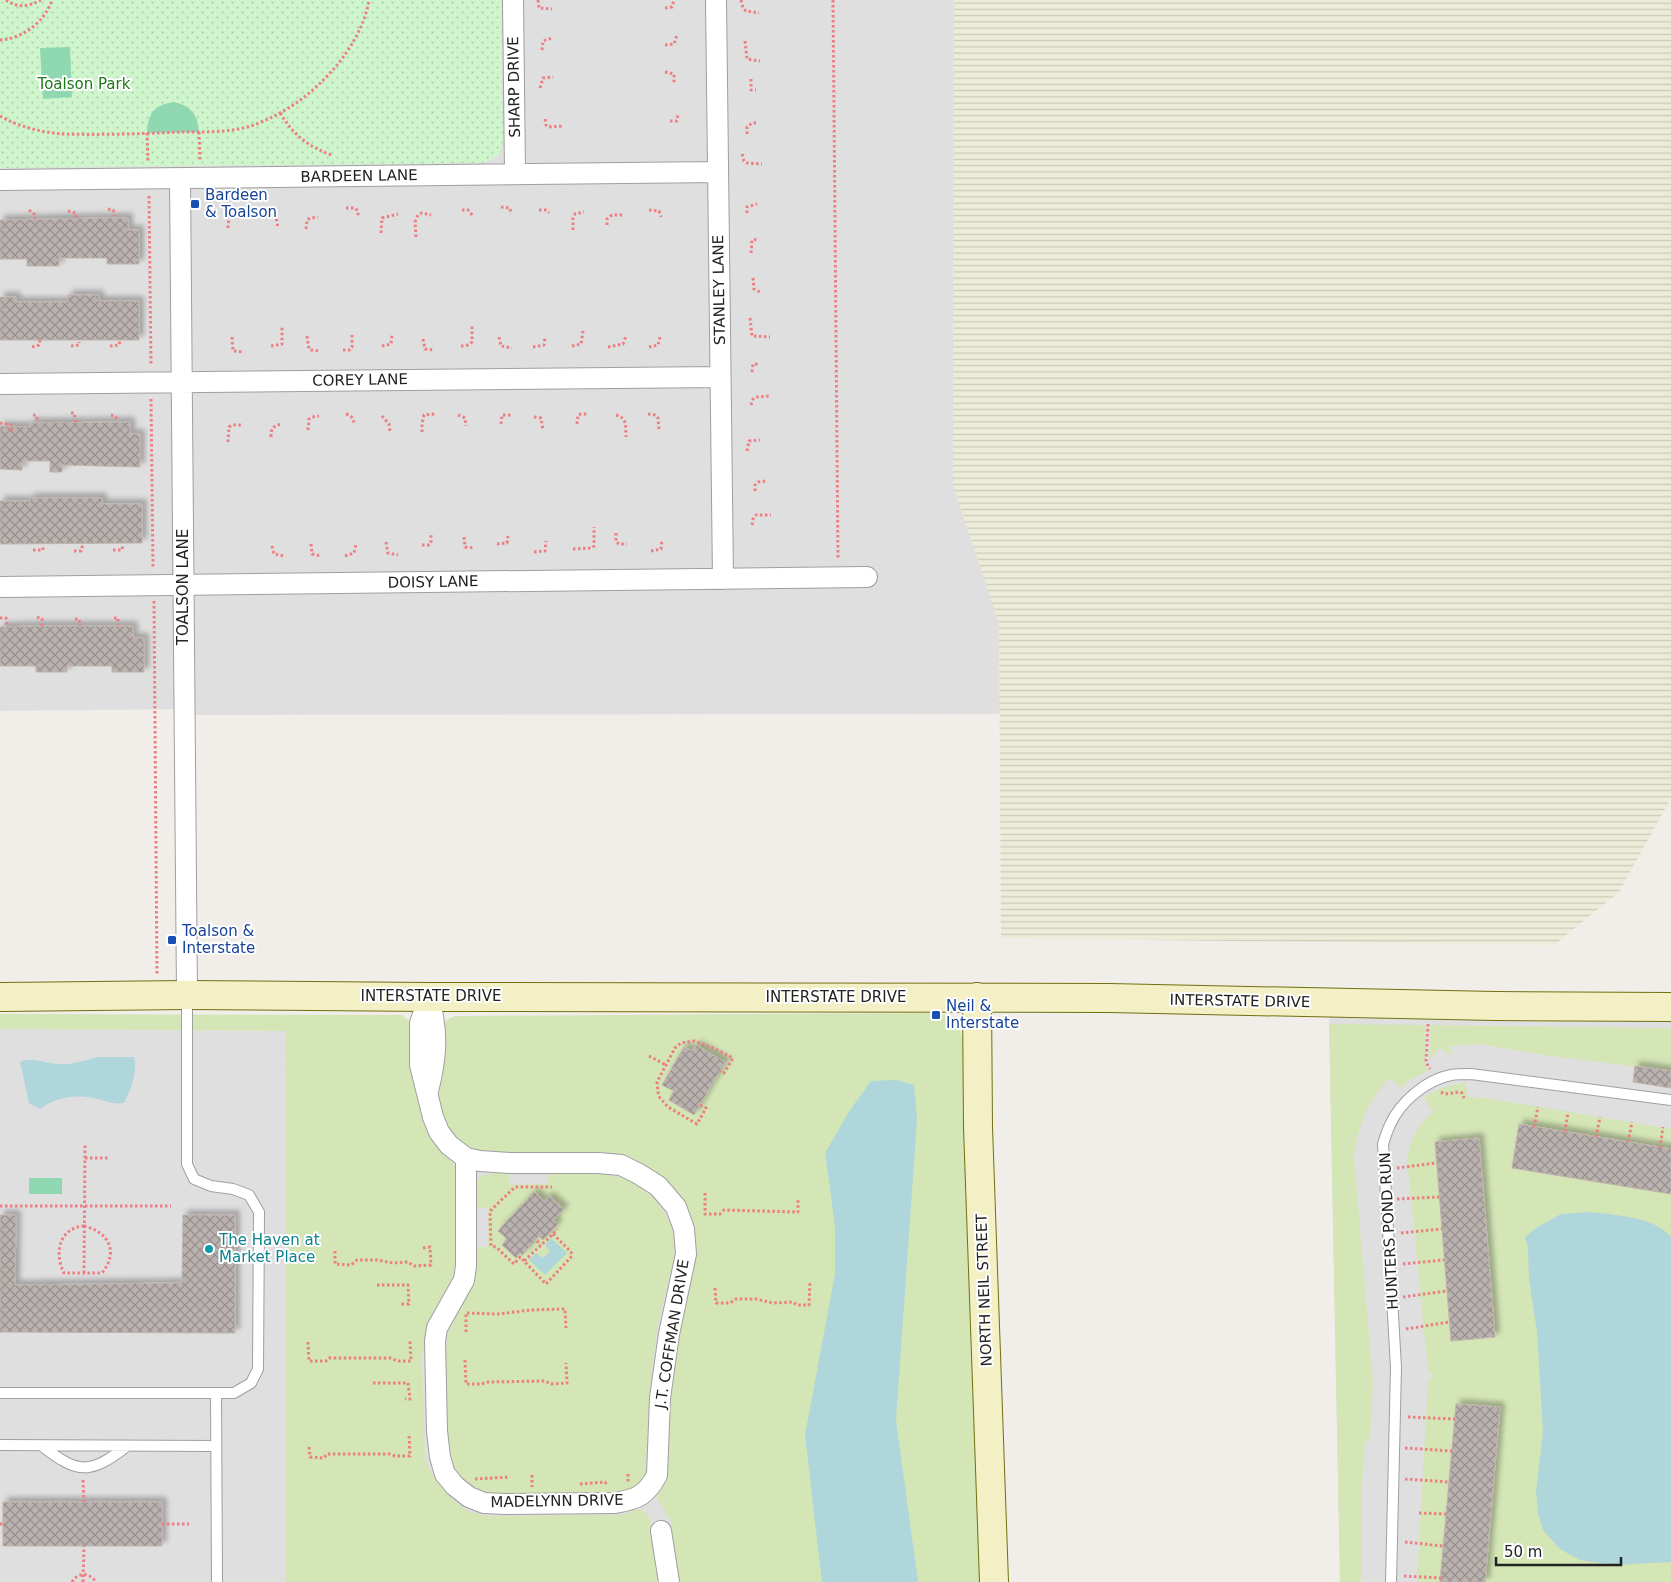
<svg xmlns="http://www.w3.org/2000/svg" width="1671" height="1582" viewBox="0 0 1671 1582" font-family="'DejaVu Sans',sans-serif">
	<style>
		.residential { fill: #e0dfdf }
		.farmland { fill: url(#farmland-rules) }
		.grass { fill: #d4e5b6 }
		.park { fill: url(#park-dots) }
		.pitch { fill: #90d8b2 }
		.parking { fill: #dedede }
		.water { fill: #afd6da }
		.building { fill: url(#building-cross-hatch); stroke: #c2b3ad; filter: url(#shadow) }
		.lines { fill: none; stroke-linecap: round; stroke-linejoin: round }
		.service-casing { stroke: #9f9f9f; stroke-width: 12 }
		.minor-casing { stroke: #9f9f9f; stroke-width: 22 }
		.secondary-casing { stroke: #716f10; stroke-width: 30 }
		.path { stroke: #ed7f83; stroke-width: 3; stroke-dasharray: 2.5 2.5; stroke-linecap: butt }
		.service { stroke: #fff; stroke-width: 10 }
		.minor { stroke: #fff; stroke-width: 20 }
		.secondary { stroke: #f4f0c5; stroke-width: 28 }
		.transit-dot { fill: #1a4fb4; stroke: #fff; stroke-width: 2 }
		.culture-dot { fill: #0f9aa8; stroke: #fff; stroke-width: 2 }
		.labels { text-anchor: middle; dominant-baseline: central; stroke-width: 4; stroke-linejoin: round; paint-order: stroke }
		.park-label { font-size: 15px; fill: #1d7817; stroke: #fff }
		.street-label { font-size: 15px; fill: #222; stroke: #fff }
		.transit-label { font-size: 15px; fill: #164399; stroke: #fff; text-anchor: start }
		.culture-label { font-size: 15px; fill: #0d838f; stroke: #fff; text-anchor: start }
	</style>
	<defs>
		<pattern id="farmland-rules" width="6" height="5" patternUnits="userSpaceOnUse" patternTransform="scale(1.25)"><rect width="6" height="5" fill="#edecd8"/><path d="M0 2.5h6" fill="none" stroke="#cbcab9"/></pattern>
		<pattern id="park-dots" width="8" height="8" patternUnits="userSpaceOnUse" patternTransform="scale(1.25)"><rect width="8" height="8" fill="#cff5cd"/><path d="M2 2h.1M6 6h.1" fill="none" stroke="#b1d2b0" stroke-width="1.8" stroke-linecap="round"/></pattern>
		<pattern id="building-cross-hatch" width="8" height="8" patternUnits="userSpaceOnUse" patternTransform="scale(1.25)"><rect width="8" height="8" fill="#bab2af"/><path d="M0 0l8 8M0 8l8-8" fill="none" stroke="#97908e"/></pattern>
		<filter id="shadow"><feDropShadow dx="4.5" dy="-4.5" stdDeviation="2.5" flood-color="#0004"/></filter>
	</defs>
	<rect width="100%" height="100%" fill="#f1eeea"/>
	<path class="residential" d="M0 0H954L953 485 999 623 1000 714 186 715V709L0 711Z
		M1329 1015 1671 1019V1582H1340Z
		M945 1020 957 1552 286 1554V1582H0V1029L285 1031Z"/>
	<path class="farmland" d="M954 0H1671V798L1619 892 1554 945 1001 938 999 623 953 485Z"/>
	<path class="grass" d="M935 1013C956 1015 960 1024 963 1043L966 1172 981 1582H676L671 1522 658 1500V1494L667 1480 670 1404 677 1339 694 1263 695 1232 688 1211 669 1184 654 1171 640 1164 493 1156 466 1148 456 1139 447 1128 440 1105V1054L443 1026 447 1020 455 1016Z
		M0 1014 401 1015 413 1023 419 1100 423 1123 439 1150 454 1163 457 1175 456 1261 453 1275 429 1324 424 1341 422 1358 425 1457 430 1471 451 1498 468 1511 487 1516 612 1515 627 1514 636 1509 643 1510 650 1518 661 1582H286L285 1031 0 1029Z
		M1329 1024 1425 1025V1063L1428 1070 1410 1080 1401 1088 1390 1078C1368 1100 1358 1126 1354 1156L1373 1383 1370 1441H1365L1362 1484 1361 1582H1340Z
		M1430 1025 1671 1028V1071L1550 1056 1479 1044 1450 1046 1451 1055 1439 1048 1429 1061Z
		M1465 1082 1468 1097 1486 1098 1671 1129V1582H1417L1428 1379 1432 1378V1371H1428L1407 1158C1412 1136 1416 1127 1433 1112L1424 1098C1436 1089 1450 1085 1465 1082Z
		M498 1173C522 1175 546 1175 570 1174 588 1174 605 1172 622 1178 648 1186 670 1212 674 1238 677 1255 671 1270 667 1286 663 1301 660 1316 657 1331 650 1378 647 1426 646 1474 639 1488 634 1490 619 1492L490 1494 474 1488 463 1481 454 1470 446 1444 445 1357 447 1337 453 1319 477 1181 483 1175Z"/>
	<path class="park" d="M0 0H501L503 143C500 156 495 158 484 163L0 168Z"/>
	<path class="pitch" d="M70 47 72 97 43 99 40 48Z
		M174 102C191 106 198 115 199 132L147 133C148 114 153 105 174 102Z
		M29 1178H62V1194H29Z"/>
	<path class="parking" d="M548 1162V1184L509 1185V1163Z
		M466 1208H488V1247H467Z"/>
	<path class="water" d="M98 1057H134C138 1074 131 1088 124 1103 112 1105 104 1100 93 1098 75 1094 54 1098 40 1109L29 1103 20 1062C32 1056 46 1064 59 1064 72 1065 86 1060 98 1057Z
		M897 1080 914 1085 917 1119 896 1420 918 1582H822L805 1435 835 1274V1226L825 1153 850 1110 871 1081Z
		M1588 1212C1613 1215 1654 1216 1671 1237V1562L1614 1565 1580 1560 1560 1549 1543 1530 1538 1514 1536 1491 1543 1433 1537 1332 1529 1279 1528 1248 1525 1237 1536 1228 1561 1214Z
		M551 1238 567 1253 545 1275 529 1260 536 1253 543 1258 550 1251 545 1245Z"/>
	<path class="building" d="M107 218H128V230H139V264H107V258H59V266H27V259H0V220Z
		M68 295H99V301H139V340H0V297H16V302H68Z
		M130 422V434H140V467L62 465V472H50V461H22V470L0 469V426L30 427V423Z
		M30 498H102V504H142V543L0 544V501H30Z
		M36 626H133V638H144V672H112V666H67V672H36V666H0V627Z
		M696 1045 725 1062 694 1115 669 1100 674 1091 662 1085 684 1047 692 1051Z
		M1635 1066 1671 1071V1088L1633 1082Z
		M1519 1124 1671 1149V1194L1512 1168Z
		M1479 1138 1495 1337 1451 1341 1435 1142Z
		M534 1192 544 1201 549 1196 564 1209 554 1220 558 1224 543 1240 539 1236 522 1255 520 1253 516 1258 502 1245 507 1239 498 1231Z
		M0 1215H16L15 1285 182 1283 183 1215H235V1333L0 1332Z
		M1456 1404 1500 1407 1485 1582H1440Z
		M3 1502H162V1546H3Z"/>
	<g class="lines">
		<defs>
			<path id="service" d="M0 1393H234L251 1383 258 1369 259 1212 249 1195 233 1189 211 1186 194 1179 187 1164V996
				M216 1393 217 1582
				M0 1445 216 1446
				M42 1446C78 1474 90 1475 127 1446
				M1391 1582 1396 1367 1383 1144C1385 1138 1387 1131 1390 1125 1400 1102 1426 1080 1451 1075 1457 1074 1464 1074 1471 1074L1671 1100"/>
			<path id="minor" d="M513 0 515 173
				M716 0 723 579
				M180 179 187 995
				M0 180 718 172
				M0 384 720 377
				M0 587 867 577
				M429 997 420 1023V1065L433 1117 439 1132 449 1145 466 1158 480 1161 509 1163H598L621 1165 639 1174 658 1186 676 1207 684 1229 686 1254 669 1334 660 1398 657 1475C646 1496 637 1499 615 1503L505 1504 484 1503 469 1497 455 1486 445 1474 440 1457 437 1431 435 1341 437 1328 464 1280 466 1266V1158
				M428 1091C437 1056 438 1033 429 997
				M661 1531 669 1582"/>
			<path id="secondary" d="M0 997 187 995 429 997 1109 998 1495 1006 1671 1007
				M977 997 978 1127 994 1582"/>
		</defs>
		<use href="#service" class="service-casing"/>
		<use href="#minor" class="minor-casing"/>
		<use href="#secondary" class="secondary-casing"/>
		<path class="path" d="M6 0C17 8 28 7 41 0
			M538 0 539 8 552 9
			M741 0 743 8 746 11 759 13
			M833 0 838 559
			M665 8 672 7 674 0
			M0 40C22 39 45 22 52 0
			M745 41 747 59 760 61
			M665 45 674 44 677 35
			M542 50 543 41 552 38
			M665 72 674 74V84
			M751 79V90H756
			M540 88 543 78 553 77
			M280 113C293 134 308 147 332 155
			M0 116C19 127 41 132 62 134 101 135 141 134 180 132 205 132 236 133 259 123 288 111 310 95 330 73 348 54 365 26 369 0
			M545 119 546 125 548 127 564 126
			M670 121H677L678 114
			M199 132 200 160
			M147 133 148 162
			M747 134V127L752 123H756
			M742 154 744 161 747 163 762 164
			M149 196 151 365
			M501 207 510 208 511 214
			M346 208H355L358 211V216
			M108 209 113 210 115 216
			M29 210 34 214 35 219
			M462 210H468L473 216
			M539 210H546L549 213
			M649 210 659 211 661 217
			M68 211 76 213V217
			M747 213V207L757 204
			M268 215 276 217 278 228
			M607 225V219L612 215H623
			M228 228 229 217H241
			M306 229 307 220 310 218 318 217
			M573 230V218L575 214 584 212
			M381 233 382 218 398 214
			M416 237 415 222 418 215 422 213 431 215
			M751 253 752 240 759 239
			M753 278 754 289 760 292
			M750 318 752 336 770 337
			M307 336 309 349 311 350 319 351
			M232 337 233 351 244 352
			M499 337 501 346 512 348
			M423 339 425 349 434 350
			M71 346 79 345V342
			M110 346 119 345 120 341
			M271 346 282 344V327
			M382 346 391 344 392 335
			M461 346 468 345 472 342V324
			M572 346 581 344 583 331
			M32 347 39 345 40 340
			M533 347 544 345 545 337
			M608 347 623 344 626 336
			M649 347 658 345 660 337
			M343 350H350L352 347V335
			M752 372 753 364H759
			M151 399 153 567
			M751 405 753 399 757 397 769 396
			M71 413H74L76 422
			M346 414C352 416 353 418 354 424
			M648 414 655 415 658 418 659 429
			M33 415H36L38 422
			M111 415 116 417V421
			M458 415 465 418 466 426
			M616 415C628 419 625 425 626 437
			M382 416 389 424 390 432
			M534 417 541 418 543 430
			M0 423 11 425 12 434
			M501 424 502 415H513
			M577 424 578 415 581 414H588
			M308 430 309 419 312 417 319 416
			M422 432V424L424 415 435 414
			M271 437C271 428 273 426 282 424
			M228 442 229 427 232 425H241
			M747 451 749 441 760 440
			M755 491V485L758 482 766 481
			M752 525 753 519 756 515H771
			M616 533V542L619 544H627
			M464 537 465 547 474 548
			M386 542 388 553 398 555
			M311 544 312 554 321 556
			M497 544 507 543 508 536
			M422 545H429L431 543V535
			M272 546 274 554 284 556
			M573 549 592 548 594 546V527
			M33 550H43V545
			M113 550H122L123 544
			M74 551H81L83 544
			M651 551 661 549 662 540
			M534 552 545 551 546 541
			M345 556 354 553 356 544
			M154 601 157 975
			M37 617 42 619V626
			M0 618H6L7 625
			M114 618H118V625
			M75 619H79L80 626
			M1428 1024 1426 1062 1430 1069
			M649 1056 666 1065
			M1441 1092C1448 1097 1455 1090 1462 1093L1464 1098
			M700 1105 706 1108 697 1124 668 1107 660 1098 658 1092 657 1082 675 1048 681 1043 694 1041 711 1047 733 1058 724 1073 720 1071
			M1534 1127 1538 1107
			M1565 1132 1568 1112
			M1596 1137 1600 1117
			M1628 1142 1632 1122
			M1660 1148 1663 1127
			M85 1158H110
			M1397 1168 1436 1163
			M705 1193V1214H720L724 1210 798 1212V1198
			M1397 1199 1439 1197
			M0 1206H171
			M84 1226C109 1232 119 1252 102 1273H64C54 1253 59 1228 84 1226Z
			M1401 1233 1442 1229
			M553 1234 571 1252 572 1256 546 1284 524 1261 553 1234 557 1229
			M537 1241 541 1245
			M335 1251V1264L351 1265 357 1260H377L393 1263 408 1262 414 1266 431 1265 430 1247 423 1248
			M524 1261 520 1257 514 1264 496 1247 491 1246 490 1211 515 1187H552
			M1403 1264 1444 1260
			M84 1273 85 1144
			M377 1285H408L409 1304H401
			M715 1288 716 1303H730L736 1299H756L773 1303 793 1302 797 1305H809L810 1281
			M1403 1297 1447 1291
			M1406 1329 1449 1322
			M466 1332V1313L498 1314 531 1310 565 1309 566 1328
			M308 1342 309 1361H326L329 1358H391L397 1361H411L410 1341
			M465 1360 466 1384H481L488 1382 545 1381 551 1384 567 1383 566 1363
			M373 1383H408L410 1399H405
			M1408 1417 1455 1419
			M309 1447 310 1457 324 1458 327 1454H390L395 1456H410L409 1435
			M1405 1448 1452 1451
			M628 1474V1482
			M532 1475V1487
			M475 1479 510 1477
			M1405 1479 1449 1482
			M83 1480 84 1502
			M580 1484 605 1482 607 1485
			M1419 1513 1446 1514
			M0 1524H3
			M162 1524H189
			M1405 1542 1443 1546
			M1404 1576 1441 1578
			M72 1582C78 1572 89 1572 96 1582
			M83 1582 84 1546"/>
		<use href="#service" class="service"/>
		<use href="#minor" class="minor"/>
		<use href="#secondary" class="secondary"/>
	</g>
	<g class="transit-dot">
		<rect x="190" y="199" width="10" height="10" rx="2.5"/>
		<rect x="167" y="935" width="10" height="10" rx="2.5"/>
		<rect x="931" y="1010" width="10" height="10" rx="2.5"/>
	</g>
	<circle class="culture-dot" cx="209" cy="1249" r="5"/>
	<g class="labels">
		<g class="park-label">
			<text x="84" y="84">Toalson Park</text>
		</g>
		<g class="street-label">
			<text transform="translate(514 87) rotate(-91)">SHARP DRIVE</text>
			<text transform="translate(359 176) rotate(-1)">BARDEEN LANE</text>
			<text transform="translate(719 290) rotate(-91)">STANLEY LANE</text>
			<text transform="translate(360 380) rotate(-1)">COREY LANE</text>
			<text transform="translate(433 582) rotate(-1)">DOISY LANE</text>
			<text transform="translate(183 587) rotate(-90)">TOALSON LANE</text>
			<text x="431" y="996">INTERSTATE DRIVE</text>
			<text x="836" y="997">INTERSTATE DRIVE</text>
			<text transform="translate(1240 1001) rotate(1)">INTERSTATE DRIVE</text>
			<text transform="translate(1389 1231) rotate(-93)">HUNTERS POND RUN</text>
			<text transform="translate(984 1290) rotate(-92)">NORTH NEIL STREET</text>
			<text transform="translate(672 1334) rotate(-81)">J.T. COFFMAN DRIVE</text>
			<text transform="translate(557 1501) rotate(-1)">MADELYNN DRIVE</text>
		</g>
		<g class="transit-label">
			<text x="205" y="195">Bardeen<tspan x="205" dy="17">&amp; Toalson</tspan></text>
			<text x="182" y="931">Toalson &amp;<tspan x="182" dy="17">Interstate</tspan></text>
			<text x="946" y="1006">Neil &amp;<tspan x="946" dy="17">Interstate</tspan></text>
		</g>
		<g class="culture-label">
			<text x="219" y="1240">The Haven at<tspan x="219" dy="17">Market Place</tspan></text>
		</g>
	</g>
	<path d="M1496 1557v8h125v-8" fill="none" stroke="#222222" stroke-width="2.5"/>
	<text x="1504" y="1557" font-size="15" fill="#222222" stroke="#ffffff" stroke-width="4" paint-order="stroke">50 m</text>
</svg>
